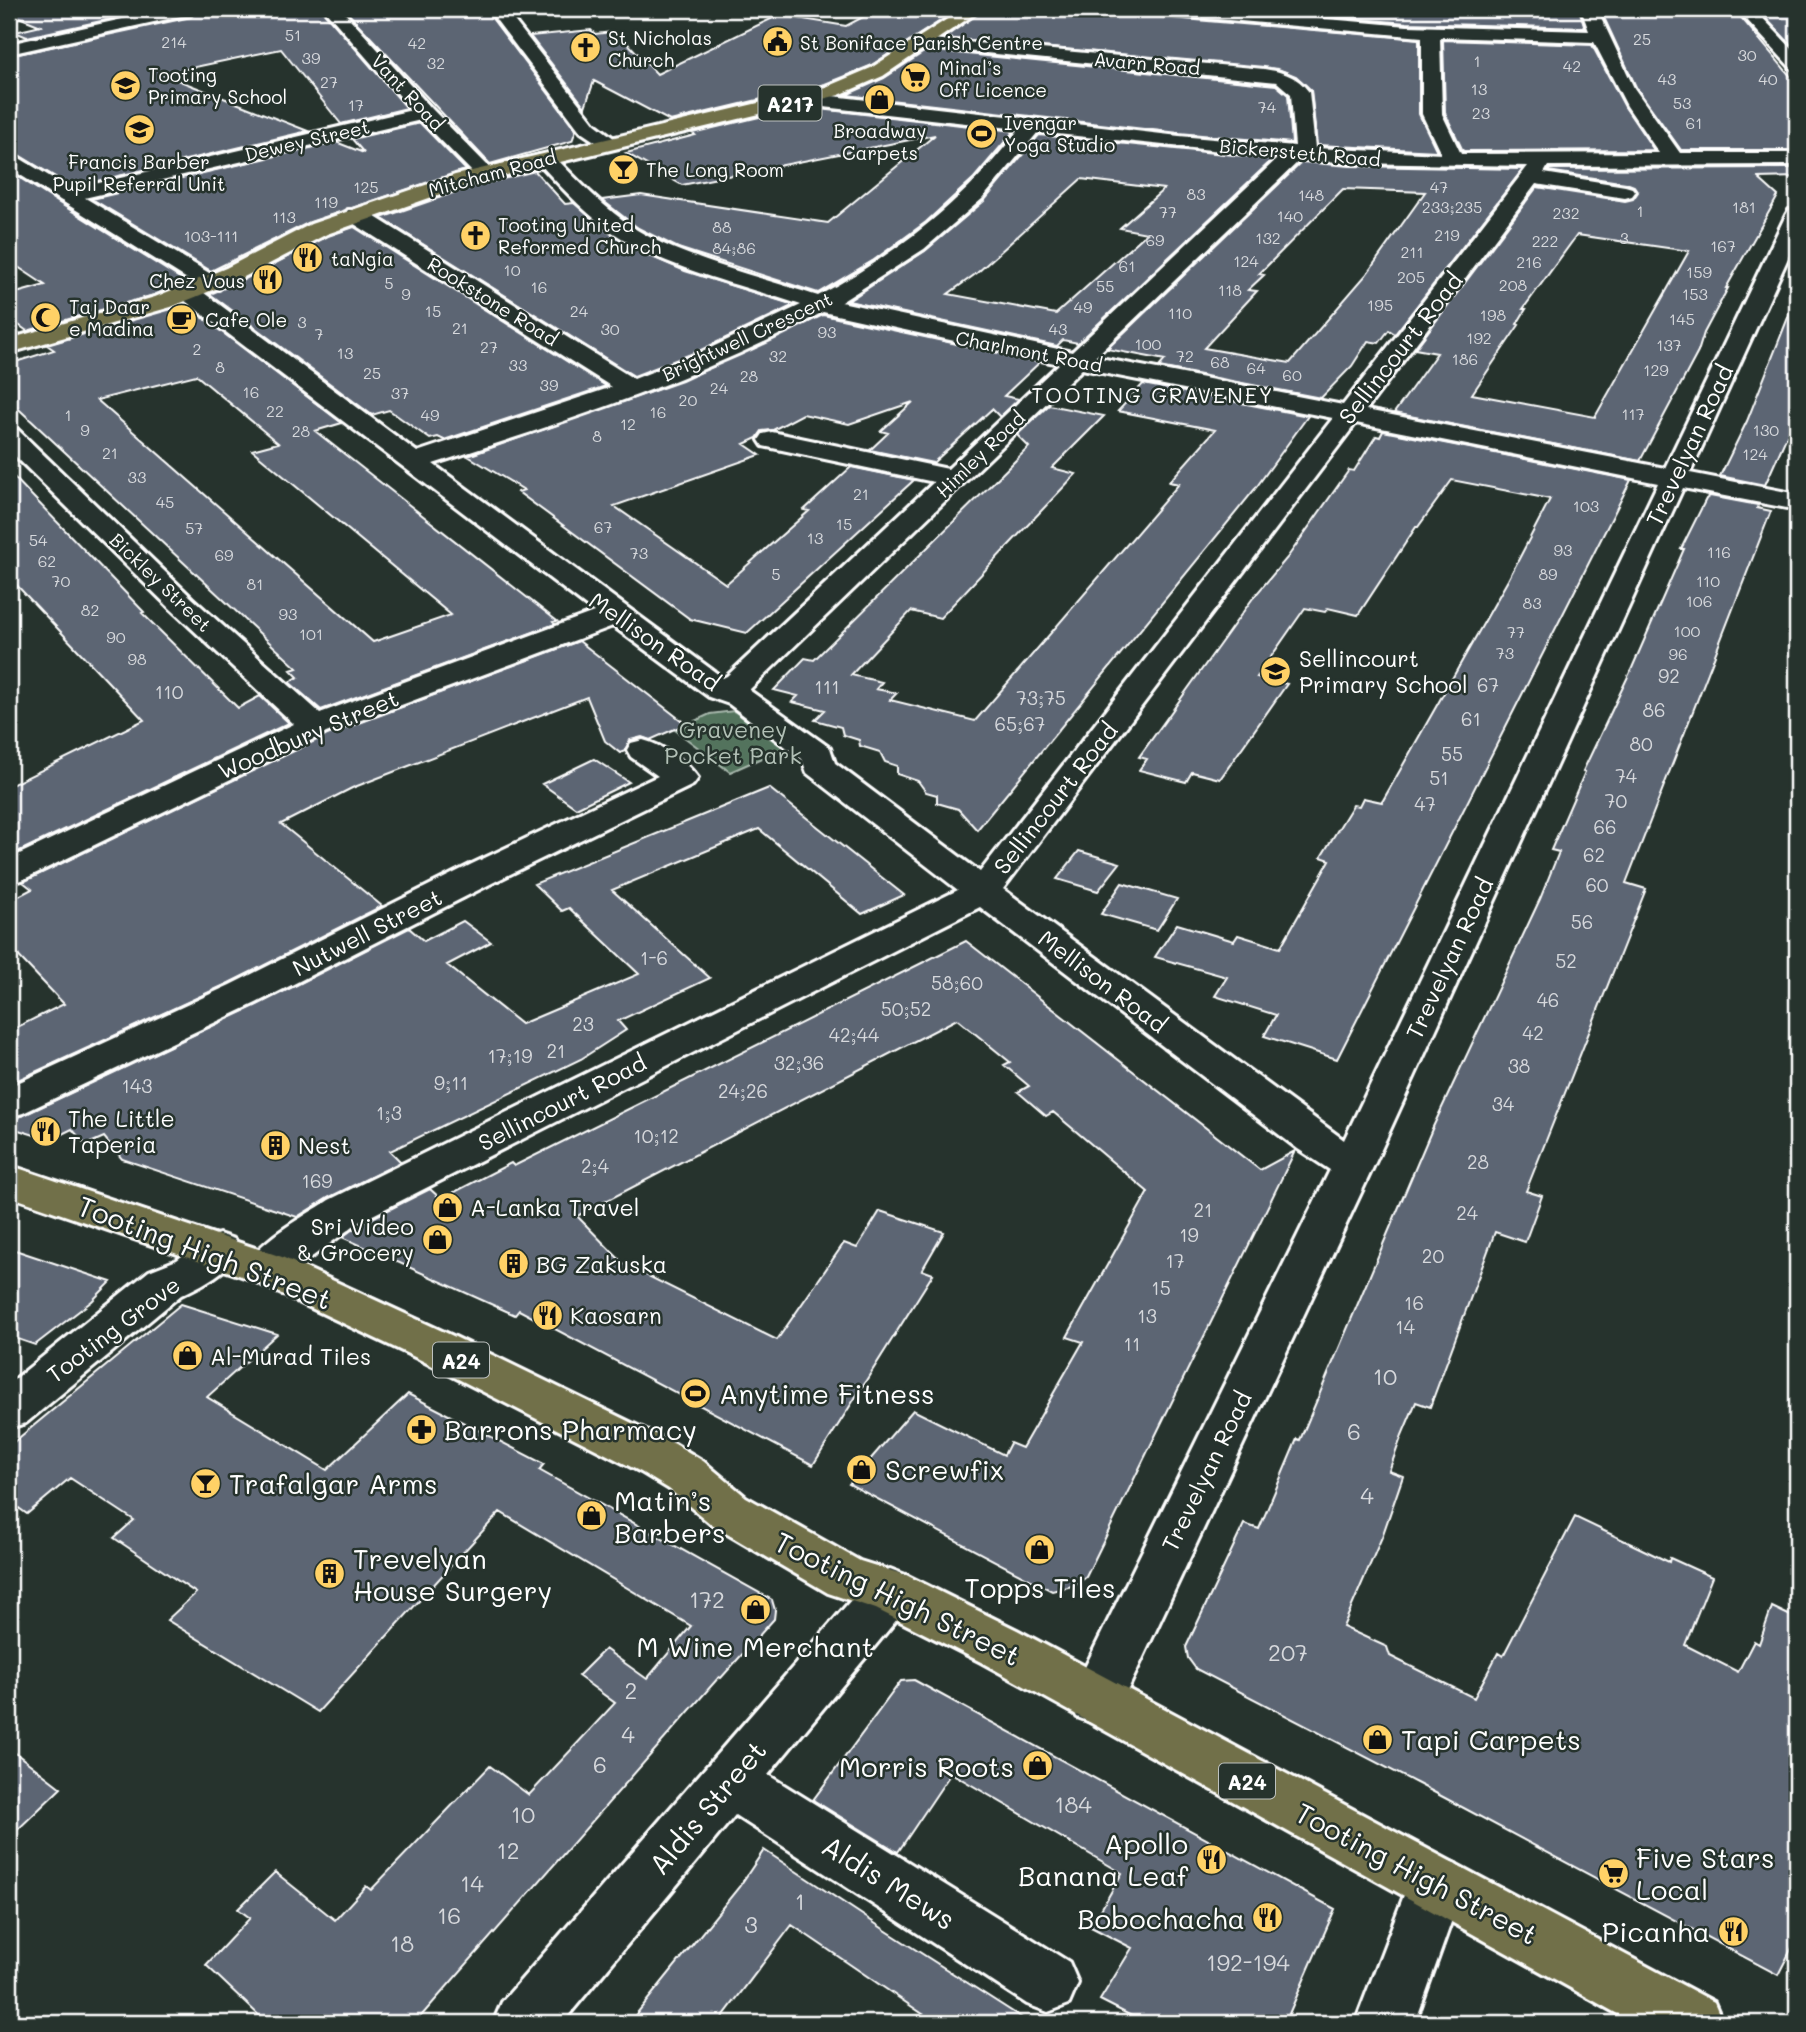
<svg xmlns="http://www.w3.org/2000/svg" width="1806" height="2032" viewBox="0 0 1806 2032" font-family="Mali,sans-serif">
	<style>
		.green { fill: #53735d; stroke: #a9b9ae; stroke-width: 2 }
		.building { fill: #5c6573; stroke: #fff; stroke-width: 2; fill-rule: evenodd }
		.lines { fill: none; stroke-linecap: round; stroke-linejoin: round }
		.minor-casing { stroke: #fff; stroke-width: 6 }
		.tertiary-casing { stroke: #fff; stroke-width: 6 }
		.primary-casing { stroke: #fff; stroke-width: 6 }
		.trunk-casing { stroke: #fff; stroke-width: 6 }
		.minor { fill: #26332d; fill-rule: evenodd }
		.tertiary { fill: #26332d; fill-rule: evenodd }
		.primary { fill: #71704a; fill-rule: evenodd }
		.trunk { fill: #71704a; fill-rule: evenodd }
		.labels { text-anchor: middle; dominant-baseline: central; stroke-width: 5; stroke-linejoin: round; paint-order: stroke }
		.far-number-label { font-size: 16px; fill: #d6d8dc }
		.far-poi-label { font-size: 19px; fill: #fff; stroke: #26332d; text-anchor: start }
		.far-street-label { font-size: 19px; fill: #fff; stroke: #26332d }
		.number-label { font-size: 19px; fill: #d6d8dc }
		.shield { fill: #26332d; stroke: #bec2c0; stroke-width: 2 }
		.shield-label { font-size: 21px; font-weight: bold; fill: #fff }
		.far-neighbourhood-label { font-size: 21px; letter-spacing: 2px; fill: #fff; stroke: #26332d }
		.street-label { font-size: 23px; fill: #fff; stroke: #26332d }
		.poi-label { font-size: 23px; fill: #fff; stroke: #26332d; text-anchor: start }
		.park-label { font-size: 23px; fill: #b2c0b6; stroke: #26332d }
		.near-number-label { font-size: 23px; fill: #d6d8dc }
		.near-street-label { font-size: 28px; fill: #fff; stroke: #26332d }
		.near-poi-label { font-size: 28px; fill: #fff; stroke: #26332d; text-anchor: start }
	</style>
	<rect width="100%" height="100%" fill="#26332d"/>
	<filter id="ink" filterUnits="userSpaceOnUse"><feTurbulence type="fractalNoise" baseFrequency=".0143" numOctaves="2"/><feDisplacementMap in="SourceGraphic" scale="14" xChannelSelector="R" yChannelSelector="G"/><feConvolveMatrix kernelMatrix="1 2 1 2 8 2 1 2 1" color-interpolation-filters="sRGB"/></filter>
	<g filter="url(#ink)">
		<path class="green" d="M734 711 784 748 730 772 675 730 710 714Z"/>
		<path class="building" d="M9 9H157L27 37 15 32 41 26 9 13Z
			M200 9H321L407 108 341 124 281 49 162 74 308 131 72 187 17 154 9 152V56L191 17Z
			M344 9H485L576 130 572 141 490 164Z
			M878 9H959L870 66 825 84 670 121 594 81 585 107 530 36 591 30 595 34 612 32 616 37 621 36 657 74 779 15 846 26Z
			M984 9H1052L1095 14 1096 9H1151L1161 17 1419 39V114L1437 151 1317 145 1311 90 1296 76 1278 69 944 38Z
			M1242 9H1579L1585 28 1407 23Z
			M1600 9H1734L1797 84V150H1681L1636 87Z
			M1757 9 1797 10V48H1794Z
			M1443 40 1592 45 1625 107 1654 150 1463 151 1445 113Z
			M927 50 1276 85 1288 95 1292 143 1179 133 846 95 884 78Z
			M802 107 1014 131 974 178 926 222 874 260 818 293 678 248 638 228 602 200 641 195 828 223 935 135 682 185 626 153 695 135 692 133Z
			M420 123 466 170 310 222 211 271 92 199 336 142 364 153 352 139Z
			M1039 135 1273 159 1078 343 1063 340 1057 346 848 301 925 251 984 201ZM1081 179 1164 189 1120 228 1147 233 1056 314 948 294 977 273Z
			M1302 162 1350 166 1523 169 1395 334 1389 330 1379 343 1368 341 1352 366 1321 398 1159 367 1165 360 1107 349ZM1343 189 1425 192 1366 275 1290 363 1204 348 1257 291 1248 290 1264 275 1259 274Z
			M1797 168V177L1758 178 1778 196 1726 288H1728L1704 333 1698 352 1640 461 1394 413 1437 353 1415 349 1537 187 1625 201 1633 199 1638 192 1634 186 1626 183 1548 171 1550 169ZM1577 235 1689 251 1595 417 1472 394 1519 325 1517 324 1526 309H1523Z
			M9 171 59 203 186 282 154 295 27 331 9 318V295L45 285 9 261Z
			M535 171 565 204 574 203 610 233 641 252 685 271 794 305 699 351 634 376 381 218 470 187Z
			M354 227 606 386 444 440 438 437 430 439 389 410 372 415 210 294 243 280 328 236Z
			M1795 300 1797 301V406L1790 429 1765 485 1720 476 1747 421Z
			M185 304 342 423 315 431 557 621 553 622 555 624 321 710 289 682 298 677 291 670 297 668 9 400V364L54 350 47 345ZM196 375 278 443 252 450 451 615 373 642 97 400Z
			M823 315 1040 362 1004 396 1019 399 1000 417 992 409 933 463 870 450 888 433 881 431 913 402 849 424 803 414 773 430 762 431 757 438 744 444 760 455 614 506 726 584 809 511 804 510 851 467 914 480 747 633 690 619 518 492 524 490 468 456 682 381Z
			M1143 384 1308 416 1255 489 977 830 958 809 937 803V795L926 792 918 781 897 774V766L885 762 880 752 860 746 859 740 843 735 841 727 815 720 825 710 792 702 798 696 774 690 805 658 814 660 1029 447 1017 435 1049 405 1104 416 1052 468 1076 474 940 618 911 611 851 675 882 682 876 689 897 693 890 700 975 721 1179 484 1169 482 1215 430 1118 411Z
			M1383 431 1631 480 1337 1059 1264 1036 1276 1015 1215 996 1227 977 1155 957 1177 924 1234 941 1238 935 1280 948 1330 860 1321 857 1353 805 1359 806 1363 798 1382 802 1508 580 1550 499 1452 480 1418 527H1416L1358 615 1328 608 1325 612 1305 608 1257 677 1287 684 1220 779 1192 772 1186 782 1139 770 1147 759 1139 757 1253 598 1287 558 1349 470 1354 471 1376 436 1380 437Z
			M9 472 144 612 142 613 238 708 260 696 289 723 9 856V786L144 720 9 577Z
			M1710 496 1758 505 1757 508 1771 511 1626 883 1646 889 1526 1191 1542 1196 1525 1242 1495 1232 1430 1407 1416 1402 1402 1435 1389 1471 1403 1476 1382 1537 1343 1627 1387 1647 1390 1656 1474 1698 1498 1653 1503 1656 1575 1517 1669 1562 1670 1558 1712 1577 1685 1645 1738 1672 1754 1641 1759 1644 1772 1607 1797 1619V1938L1778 1975 1428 1789 1196 1669 1188 1658 1186 1647 1244 1524 1259 1529 1297 1439 1300 1440 1432 1129 1540 899 1559 852 1551 850 1585 772 1583 771 1632 668 1684 549H1681L1706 499Z
			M579 641 686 724 650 740 642 737 630 740 625 751 620 753 605 741 587 697 352 788 281 824 382 906 229 983 9 1084V1031L64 1004 9 946V901L32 889 23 882 327 735Z
			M594 759 629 782 576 808 542 784Z
			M769 788 904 895 862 914 759 829 612 890 710 978 618 1021 626 1030 581 1059 390 1151 401 1162 328 1198 297 1217 122 1159 104 1137 86 1145 72 1129 50 1140 9 1127V1119L24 1115 257 1005 409 928 424 941 463 921 491 942 447 965 521 1024 639 974 569 908 562 911 534 884Z
			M1079 851 1120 863 1098 891 1057 879Z
			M1122 883 1177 899 1157 930 1101 914Z
			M966 941 1260 1170 1295 1151 1086 1577 1076 1585 1052 1591 849 1484 913 1410 1004 1455 1010 1443 1022 1448 1083 1342 1067 1337 1148 1192 1053 1112 1046 1116 1018 1092 1029 1086 1004 1065 1010 1062 957 1019 577 1216 619 1259 618 1261 777 1340 844 1243 857 1248 880 1211 944 1232 922 1270 933 1274 813 1465 519 1310 515 1315 342 1237 360 1224 430 1189 441 1199 511 1163 514 1166Z
			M9 1248 111 1282 92 1301 35 1345 9 1336Z
			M181 1304 277 1334 207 1397 327 1470 408 1394 544 1464 539 1470 772 1600 775 1610 774 1619 721 1678 719 1677 415 2023H267L206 1965 250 1918 238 1909 275 1872 335 1920 366 1886 371 1890 490 1766 529 1795 615 1703 578 1676 605 1649 647 1679 691 1626 500 1512 318 1712 167 1620 196 1593 114 1538 134 1520 70 1478 27 1514 9 1501V1446Z
			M914 1680 1335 1909 1285 2023H1145L1100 2000 1132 1948 1091 1927 1122 1873 951 1773 898 1852 813 1800 901 1681Z
			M9 1748 61 1788 9 1838Z
			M764 1850 885 1930 1030 2023H936L792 1925 718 2023H629L739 1887Z"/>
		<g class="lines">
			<defs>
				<path id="minor" d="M168 9H198L190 14 9 54V44Z
					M324 9H341L432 109 492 170 495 174 492 178H478L421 120 67 202 60 200 57 196 60 192 412 110Z
					M488 9H505L595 124 619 142 616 146H602L581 132Z
					M1153 9H1215L1407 26 1589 31 1581 9H1597L1634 88 1680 153H1797V165L1548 166 1544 173 1625 186 1632 188 1635 192 1632 196 1625 198 1536 184 1366 410 1665 468 1786 215 1789 210 1797 209V238L1690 473 1797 494V510L1683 488 1374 1165 1115 1717 1096 1724 1077 1717 1069 1700 1330 1170 1298 1149 980 907 359 1222C344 1232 279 1284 267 1284 262 1284 255 1281 250 1279L244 1268C261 1238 301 1219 329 1200L958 890 807 773 802 759 729 704 709 697 613 626 326 733 22 880 9 883V859L294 724 172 610 9 450V428L18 430 192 598 320 713 594 612 180 297 177 292 180 287H196L417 452 612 387 348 220 345 215 348 210H364L634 379 700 353 801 305C745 286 672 270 623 239 590 219 565 191 539 163L536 159 539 155H553C579 182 605 209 637 230 684 259 763 278 818 296 898 253 964 202 1019 129L806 105 799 103 797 99 799 95 806 93 1179 136 1295 146 1291 94 1277 82 926 47 917 42 920 38 1264 69C1283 72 1297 76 1309 92L1315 148 1441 154 1422 114V37L1161 14ZM1440 37 1594 42 1627 106 1659 153 1461 154 1442 114ZM1038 132 1279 157 1072 352 841 302 924 249 982 199ZM1301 159 1350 163 1528 166 1343 405 1095 357ZM823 312 1059 364 948 469 772 432 763 434 759 440 763 446 934 482 727 676 723 678 433 464C566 421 700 379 823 312ZM1082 369 1333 418 980 872 835 763 830 748 749 690ZM1356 423 1658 483 1344 1140 1003 889Z
					M1737 9H1754L1797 54V69L1791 68Z
					M643 740C662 745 687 762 698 778L693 785 498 880 256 1003 23 1113 9 1117V1087L230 985 472 864 658 776 631 757 627 750 631 743Z
					M219 1234 234 1239 241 1250C227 1273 204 1284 181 1295L26 1423 9 1428V1384L149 1271 177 1260 204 1239Z
					M890 1569 908 1576 915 1591 908 1606 768 1775 1069 1962 1078 1983 1069 2004 1048 2012 1027 2004 735 1815 562 2023H493L502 2002 872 1576Z
					M1436 1856 1456 1864 1465 1883 1415 2023H1355L1416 1864Z"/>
				<path id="tertiary" d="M9 154 16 156 219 279 222 284 219 289H203L9 168Z"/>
				<path id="primary" d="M963 9H982L883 76 839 95 469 184 327 234 242 278 171 307 9 353V339L155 297 226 268 311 224 455 175 826 87 871 68Z"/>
				<path id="trunk" d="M9 1165 282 1257 453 1336 675 1444 703 1461 746 1497 860 1561 908 1576 1017 1630 1714 2002 1723 2023H1634L981 1662 876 1609 828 1593 712 1525 669 1489 641 1472 421 1360 250 1279 9 1196Z"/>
			</defs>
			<use href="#minor" class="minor-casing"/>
			<use href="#tertiary" class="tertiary-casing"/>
			<use href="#primary" class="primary-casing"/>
			<use href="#trunk" class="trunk-casing"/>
			<use href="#minor" class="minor"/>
			<use href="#tertiary" class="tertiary"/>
			<use href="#primary" class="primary"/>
			<use href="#trunk" class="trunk"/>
		</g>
	</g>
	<defs>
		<symbol id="civic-disc" viewBox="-11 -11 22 22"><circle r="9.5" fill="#ffd166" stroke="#26332d"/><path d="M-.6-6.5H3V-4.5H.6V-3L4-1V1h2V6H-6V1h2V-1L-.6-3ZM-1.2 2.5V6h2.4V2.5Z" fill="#111"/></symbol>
		<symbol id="church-disc" viewBox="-11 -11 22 22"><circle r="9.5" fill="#ffd166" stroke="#26332d"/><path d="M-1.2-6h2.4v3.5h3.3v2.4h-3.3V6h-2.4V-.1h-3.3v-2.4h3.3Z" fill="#111"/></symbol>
		<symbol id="supermarket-disc" viewBox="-11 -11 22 22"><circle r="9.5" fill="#ffd166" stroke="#26332d"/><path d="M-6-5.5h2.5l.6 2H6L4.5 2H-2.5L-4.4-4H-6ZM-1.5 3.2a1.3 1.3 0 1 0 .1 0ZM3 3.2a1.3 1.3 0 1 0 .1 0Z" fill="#111"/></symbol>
		<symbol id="school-disc" viewBox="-11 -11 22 22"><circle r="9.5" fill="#ffd166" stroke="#26332d"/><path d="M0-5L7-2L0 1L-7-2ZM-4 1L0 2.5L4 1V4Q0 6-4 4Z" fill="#111"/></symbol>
		<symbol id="shop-disc" viewBox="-11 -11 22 22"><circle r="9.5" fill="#ffd166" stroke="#26332d"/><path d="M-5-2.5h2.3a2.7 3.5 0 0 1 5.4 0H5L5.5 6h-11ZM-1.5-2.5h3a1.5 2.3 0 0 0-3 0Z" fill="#111"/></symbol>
		<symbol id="stadium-disc" viewBox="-11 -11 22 22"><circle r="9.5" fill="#ffd166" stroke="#26332d"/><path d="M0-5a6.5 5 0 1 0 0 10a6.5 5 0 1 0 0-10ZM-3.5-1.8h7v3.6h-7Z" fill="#111"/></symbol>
		<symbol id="bar-disc" viewBox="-11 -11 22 22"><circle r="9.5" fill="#ffd166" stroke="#26332d"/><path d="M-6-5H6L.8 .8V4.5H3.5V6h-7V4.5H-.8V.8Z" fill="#111"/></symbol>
		<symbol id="restaurant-disc" viewBox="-11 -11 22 22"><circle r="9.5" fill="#ffd166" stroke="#26332d"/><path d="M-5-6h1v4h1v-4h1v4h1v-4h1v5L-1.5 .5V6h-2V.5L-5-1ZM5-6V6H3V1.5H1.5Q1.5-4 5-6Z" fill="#111"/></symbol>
		<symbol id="mosque-disc" viewBox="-11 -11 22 22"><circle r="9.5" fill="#ffd166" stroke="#26332d"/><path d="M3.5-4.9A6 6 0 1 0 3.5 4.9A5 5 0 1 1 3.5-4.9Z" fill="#111"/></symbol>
		<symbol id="cafe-disc" viewBox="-11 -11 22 22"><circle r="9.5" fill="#ffd166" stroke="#26332d"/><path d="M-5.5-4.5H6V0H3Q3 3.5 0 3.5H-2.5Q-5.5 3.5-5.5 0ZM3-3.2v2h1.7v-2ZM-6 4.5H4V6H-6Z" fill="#111"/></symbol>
		<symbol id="building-disc" viewBox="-11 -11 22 22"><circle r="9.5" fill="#ffd166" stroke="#26332d"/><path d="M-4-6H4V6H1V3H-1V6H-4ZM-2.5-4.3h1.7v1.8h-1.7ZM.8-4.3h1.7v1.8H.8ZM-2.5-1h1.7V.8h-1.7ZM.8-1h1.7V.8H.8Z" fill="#111"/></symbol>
		<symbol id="pharmacy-disc" viewBox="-11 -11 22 22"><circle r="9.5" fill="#ffd166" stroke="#26332d"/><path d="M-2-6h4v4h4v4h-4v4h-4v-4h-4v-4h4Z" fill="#111"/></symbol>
	</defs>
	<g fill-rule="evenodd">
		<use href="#civic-disc" x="760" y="24" width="35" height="35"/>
		<use href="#church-disc" x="568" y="30" width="35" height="35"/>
		<use href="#supermarket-disc" x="898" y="60" width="35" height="35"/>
		<use href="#school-disc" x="108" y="68" width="35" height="35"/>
		<use href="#shop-disc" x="862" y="82" width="35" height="35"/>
		<use href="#school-disc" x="122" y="112" width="35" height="35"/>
		<use href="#stadium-disc" x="964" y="116" width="35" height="35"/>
		<use href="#bar-disc" x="606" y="152" width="35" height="35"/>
		<use href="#church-disc" x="458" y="218" width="35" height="35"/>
		<use href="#restaurant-disc" x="290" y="240" width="35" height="35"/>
		<use href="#restaurant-disc" x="250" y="262" width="35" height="35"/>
		<use href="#mosque-disc" x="28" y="300" width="35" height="35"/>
		<use href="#cafe-disc" x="164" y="302" width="35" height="35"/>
		<use href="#school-disc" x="1258" y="654" width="35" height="35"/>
		<use href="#restaurant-disc" x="28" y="1114" width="35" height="35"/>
		<use href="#building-disc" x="258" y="1128" width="35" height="35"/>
		<use href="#shop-disc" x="430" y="1190" width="35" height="35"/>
		<use href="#shop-disc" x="420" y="1222" width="35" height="35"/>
		<use href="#building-disc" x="496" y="1246" width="35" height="35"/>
		<use href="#restaurant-disc" x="530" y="1298" width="35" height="35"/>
		<use href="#shop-disc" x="170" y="1338" width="35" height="35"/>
		<use href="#stadium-disc" x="678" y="1376" width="35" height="35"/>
		<use href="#pharmacy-disc" x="404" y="1412" width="35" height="35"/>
		<use href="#shop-disc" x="844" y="1452" width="35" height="35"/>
		<use href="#bar-disc" x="188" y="1466" width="35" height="35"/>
		<use href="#shop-disc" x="574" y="1498" width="35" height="35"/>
		<use href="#shop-disc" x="1022" y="1532" width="35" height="35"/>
		<use href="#building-disc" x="312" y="1556" width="35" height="35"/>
		<use href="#shop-disc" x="738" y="1592" width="35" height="35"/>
		<use href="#shop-disc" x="1360" y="1722" width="35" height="35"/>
		<use href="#shop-disc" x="1020" y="1748" width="35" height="35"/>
		<use href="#restaurant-disc" x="1194" y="1842" width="35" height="35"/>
		<use href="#supermarket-disc" x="1596" y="1856" width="35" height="35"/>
		<use href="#restaurant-disc" x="1250" y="1900" width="35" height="35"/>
		<use href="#restaurant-disc" x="1716" y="1914" width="35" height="35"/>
	</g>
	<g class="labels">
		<g class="far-number-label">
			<text x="293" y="34">51</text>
			<text x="1642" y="38">25</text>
			<text x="174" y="41">214</text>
			<text x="417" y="42">42</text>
			<text x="1747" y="54">30</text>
			<text x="311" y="57">39</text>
			<text x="1477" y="60">1</text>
			<text x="436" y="62">32</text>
			<text x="1572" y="65">42</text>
			<text x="1667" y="78">43</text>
			<text x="1768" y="78">40</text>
			<text x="329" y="81">27</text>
			<text x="1479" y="88">13</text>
			<text x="1682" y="102">53</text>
			<text x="356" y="104">17</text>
			<text x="1267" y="106">74</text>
			<text x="1481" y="112">23</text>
			<text x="1694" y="122">61</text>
			<text x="366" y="186">125</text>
			<text x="1439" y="186">47</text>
			<text x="1196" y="193">83</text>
			<text x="1311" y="194">148</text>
			<text x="326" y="201">119</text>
			<text x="1452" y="206">233;235</text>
			<text x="1744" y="206">181</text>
			<text x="1640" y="210">1</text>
			<text x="1168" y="211">77</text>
			<text x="1566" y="212">232</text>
			<text x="1290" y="215">140</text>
			<text x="284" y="216">113</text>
			<text x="722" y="226">88</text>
			<text x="1447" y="234">219</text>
			<text x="211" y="235">103-111</text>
			<text x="1268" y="237">132</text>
			<text x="1624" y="237">3</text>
			<text x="1155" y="239">69</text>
			<text x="1545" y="240">222</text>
			<text x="1723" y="245">167</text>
			<text x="734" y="247">84;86</text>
			<text x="1412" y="251">211</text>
			<text x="1246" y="260">124</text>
			<text x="1529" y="261">216</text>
			<text x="1127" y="265">61</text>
			<text x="512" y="269">10</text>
			<text x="1699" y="271">159</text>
			<text x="1411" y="276">205</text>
			<text x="389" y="282">5</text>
			<text x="1513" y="284">208</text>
			<text x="1105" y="285">55</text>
			<text x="539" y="286">16</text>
			<text x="1230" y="289">118</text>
			<text x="406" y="293">9</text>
			<text x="1695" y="293">153</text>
			<text x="1380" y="304">195</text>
			<text x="1083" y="306">49</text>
			<text x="433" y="310">15</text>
			<text x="579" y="310">24</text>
			<text x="1180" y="312">110</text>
			<text x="1493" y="314">198</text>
			<text x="1682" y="318">145</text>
			<text x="302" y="321">3</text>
			<text x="460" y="327">21</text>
			<text x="610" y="328">30</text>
			<text x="1058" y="328">43</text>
			<text x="827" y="331">93</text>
			<text x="319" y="333">7</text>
			<text x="1479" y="337">192</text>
			<text x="1148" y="343">100</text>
			<text x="1669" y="344">137</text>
			<text x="489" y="346">27</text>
			<text x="197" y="348">2</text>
			<text x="345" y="352">13</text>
			<text x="778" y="355">32</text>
			<text x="1185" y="355">72</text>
			<text x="1465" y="358">186</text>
			<text x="1220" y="361">68</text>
			<text x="518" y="364">33</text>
			<text x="220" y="366">8</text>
			<text x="1256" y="367">64</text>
			<text x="1656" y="369">129</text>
			<text x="372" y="372">25</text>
			<text x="1292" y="374">60</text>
			<text x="749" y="375">28</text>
			<text x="549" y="384">39</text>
			<text x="719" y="387">24</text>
			<text x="251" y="391">16</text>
			<text x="400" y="392">37</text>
			<text x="688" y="399">20</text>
			<text x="275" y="410">22</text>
			<text x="658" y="411">16</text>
			<text x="1633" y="413">117</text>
			<text x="68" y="414">1</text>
			<text x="430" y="414">49</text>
			<text x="628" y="423">12</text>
			<text x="85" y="429">9</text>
			<text x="1766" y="429">130</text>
			<text x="301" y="430">28</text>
			<text x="597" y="435">8</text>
			<text x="110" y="452">21</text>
			<text x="1755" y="453">124</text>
			<text x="137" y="476">33</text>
			<text x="861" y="493">21</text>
			<text x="165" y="501">45</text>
			<text x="1586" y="505">103</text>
			<text x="844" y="523">15</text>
			<text x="603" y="526">67</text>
			<text x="194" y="527">57</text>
			<text x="815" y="537">13</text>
			<text x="38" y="539">54</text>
			<text x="1563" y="549">93</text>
			<text x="1719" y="551">116</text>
			<text x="639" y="552">73</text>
			<text x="224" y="554">69</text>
			<text x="47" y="560">62</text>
			<text x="776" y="573">5</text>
			<text x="1548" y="573">89</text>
			<text x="61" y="580">70</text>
			<text x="1708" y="580">110</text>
			<text x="255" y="583">81</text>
			<text x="1699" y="600">106</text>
			<text x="1532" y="602">83</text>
			<text x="90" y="609">82</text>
			<text x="288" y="613">93</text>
			<text x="1687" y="630">100</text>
			<text x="1516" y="631">77</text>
			<text x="311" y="633">101</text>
			<text x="116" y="636">90</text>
			<text x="1505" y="652">73</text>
			<text x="1678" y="653">96</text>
			<text x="137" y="658">98</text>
		</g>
		<g class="far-poi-label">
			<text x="608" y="37">St Nicholas<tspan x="608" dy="22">Church</tspan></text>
			<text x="800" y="42">St Boniface Parish Centre</text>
			<text x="939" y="67">Minal’s<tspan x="939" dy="22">Off Licence</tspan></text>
			<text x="148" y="74">Tooting<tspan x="148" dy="22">Primary School</tspan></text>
			<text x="1004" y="122">Ivengar<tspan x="1004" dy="22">Yoga Studio</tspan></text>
			<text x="880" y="130" text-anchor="middle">Broadway<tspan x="880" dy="22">Carpets</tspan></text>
			<text x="139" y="161" text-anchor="middle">Francis Barber<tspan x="139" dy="22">Pupil Referral Unit</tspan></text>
			<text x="646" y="169">The Long Room</text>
			<text x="498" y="224">Tooting United<tspan x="498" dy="22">Reformed Church</tspan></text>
			<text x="331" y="258">taNgia</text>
			<text x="245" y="280" text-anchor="end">Chez Vous</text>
			<text x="69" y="306">Taj Daar<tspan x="69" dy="22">e Madina</tspan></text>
			<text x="205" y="319">Cafe Ole</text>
		</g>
		<g class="far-street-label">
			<text transform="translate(1147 63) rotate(5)">Avarn Road</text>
			<text transform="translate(408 92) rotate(47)">Vant Road</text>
			<text transform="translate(307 140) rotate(-13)">Dewey Street</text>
			<text transform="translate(1300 152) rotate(5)">Bickersteth Road</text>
			<text transform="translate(492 173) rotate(-15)">Mitcham Road</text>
			<text transform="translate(493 301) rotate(32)">Rookstone Road</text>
			<text transform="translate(747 336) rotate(-25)">Brightwell Crescent</text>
			<text transform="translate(1029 351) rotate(11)">Charlmont Road</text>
			<text transform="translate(980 454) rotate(-44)">Himley Road</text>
			<text transform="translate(161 582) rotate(44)">Bickley Street</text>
		</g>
		<g class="number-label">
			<text x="1669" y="675">92</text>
			<text x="1488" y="684">67</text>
			<text x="827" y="686">111</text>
			<text x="169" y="691">110</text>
			<text x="1041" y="697">73;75</text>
			<text x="1654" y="709">86</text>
			<text x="1471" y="718">61</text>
			<text x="1020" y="723">65;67</text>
			<text x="1641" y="743">80</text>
			<text x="1452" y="753">55</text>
			<text x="1626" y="775">74</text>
			<text x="1439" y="777">51</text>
			<text x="1616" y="800">70</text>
			<text x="1425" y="803">47</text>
			<text x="1605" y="826">66</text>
			<text x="1594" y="854">62</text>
			<text x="1597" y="884">60</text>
			<text x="1582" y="921">56</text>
			<text x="654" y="957">1-6</text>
			<text x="1566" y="960">52</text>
			<text x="957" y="982">58;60</text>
			<text x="1548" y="999">46</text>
			<text x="906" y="1008">50;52</text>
			<text x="583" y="1023">23</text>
			<text x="1533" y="1032">42</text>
			<text x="854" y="1034">42;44</text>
			<text x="556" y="1050">21</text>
			<text x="510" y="1055">17;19</text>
			<text x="799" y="1062">32;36</text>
			<text x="1519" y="1065">38</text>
			<text x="451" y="1082">9;11</text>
			<text x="137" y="1085">143</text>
			<text x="743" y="1090">24;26</text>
			<text x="1503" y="1103">34</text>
			<text x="389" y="1112">1;3</text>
			<text x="656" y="1135">10;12</text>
			<text x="1478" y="1161">28</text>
			<text x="595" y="1165">2;4</text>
			<text x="317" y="1180">169</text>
			<text x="1203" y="1209">21</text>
			<text x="1467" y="1212">24</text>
			<text x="1189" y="1234">19</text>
			<text x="1433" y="1255">20</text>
			<text x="1175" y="1260">17</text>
			<text x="1161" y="1287">15</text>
			<text x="1414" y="1302">16</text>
			<text x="1147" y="1315">13</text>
			<text x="1405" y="1326">14</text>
			<text x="1132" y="1343">11</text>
		</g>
		<g class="shield">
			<rect x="758.5" y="85.5" width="63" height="35" rx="5"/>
			<rect x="433" y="1342.5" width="56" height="35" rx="5"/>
			<rect x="1219" y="1763.5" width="56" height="35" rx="5"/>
		</g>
		<g class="shield-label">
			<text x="790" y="103">A217</text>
			<text x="461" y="1360">A24</text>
			<text x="1247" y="1781">A24</text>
		</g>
		<g class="far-neighbourhood-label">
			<text x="1153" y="394">TOOTING GRAVENEY</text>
		</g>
		<g class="street-label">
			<text transform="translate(1400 348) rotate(-52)">Sellincourt Road</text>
			<text transform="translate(1689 445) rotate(-65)">Trevelyan Road</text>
			<text transform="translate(655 641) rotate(35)">Mellison Road</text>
			<text transform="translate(308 734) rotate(-23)">Woodbury Street</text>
			<text transform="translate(1055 798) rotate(-52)">Sellincourt Road</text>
			<text transform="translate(367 932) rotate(-27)">Nutwell Street</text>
			<text transform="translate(1449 958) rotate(-65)">Trevelyan Road</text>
			<text transform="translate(1103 981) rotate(37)">Mellison Road</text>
			<text transform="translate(562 1102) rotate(-27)">Sellincourt Road</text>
			<text transform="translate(113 1329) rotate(-37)">Tooting Grove</text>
			<text transform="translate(1206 1471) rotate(-64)">Trevelyan Road</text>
		</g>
		<g class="poi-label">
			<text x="1299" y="658">Sellincourt<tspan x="1299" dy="26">Primary School</tspan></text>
			<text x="68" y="1118">The Little<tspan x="68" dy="26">Taperia</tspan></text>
			<text x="298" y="1145">Nest</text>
			<text x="470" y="1207">A-Lanka Travel</text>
			<text x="414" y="1226" text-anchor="end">Sri Video<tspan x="414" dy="26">&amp; Grocery</tspan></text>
			<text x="536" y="1264">BG Zakuska</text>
			<text x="570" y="1315">Kaosarn</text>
			<text x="210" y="1356">Al-Murad Tiles</text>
		</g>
		<g class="park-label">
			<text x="733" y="729">Graveney<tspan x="733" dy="26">Pocket Park</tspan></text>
		</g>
		<g class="near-number-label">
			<text x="1385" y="1376">10</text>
			<text x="1354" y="1431">6</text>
			<text x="1367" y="1495">4</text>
			<text x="707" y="1599">172</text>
			<text x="1288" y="1652">207</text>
			<text x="631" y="1690">2</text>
			<text x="628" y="1734">4</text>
			<text x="600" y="1764">6</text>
			<text x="1073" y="1804">184</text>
			<text x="523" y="1814">10</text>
			<text x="508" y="1850">12</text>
			<text x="472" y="1883">14</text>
			<text x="800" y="1901">1</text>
			<text x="449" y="1915">16</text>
			<text x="751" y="1924">3</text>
			<text x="402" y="1943">18</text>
			<text x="1248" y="1962">192-194</text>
		</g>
		<g class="near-street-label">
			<text transform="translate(205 1252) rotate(21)">Tooting High Street</text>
			<text transform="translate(898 1598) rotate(26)">Tooting High Street</text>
			<text transform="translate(707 1807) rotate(-50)">Aldis Street</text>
			<text transform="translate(1417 1873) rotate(28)">Tooting High Street</text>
			<text transform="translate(889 1882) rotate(32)">Aldis Mews</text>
		</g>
		<g class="near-poi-label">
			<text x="719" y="1393">Anytime Fitness</text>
			<text x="444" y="1429">Barrons Pharmacy</text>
			<text x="885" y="1469">Screwfix</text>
			<text x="229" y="1483">Trafalgar Arms</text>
			<text x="614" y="1500">Matin’s<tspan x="614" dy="32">Barbers</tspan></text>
			<text x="353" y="1558">Trevelyan<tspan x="353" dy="32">House Surgery</tspan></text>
			<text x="1040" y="1587" text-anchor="middle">Topps Tiles</text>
			<text x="755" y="1646" text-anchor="middle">M Wine Merchant</text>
			<text x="1401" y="1739">Tapi Carpets</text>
			<text x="1014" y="1766" text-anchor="end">Morris Roots</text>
			<text x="1188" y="1843" text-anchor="end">Apollo<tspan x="1188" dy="32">Banana Leaf</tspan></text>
			<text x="1636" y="1857">Five Stars<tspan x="1636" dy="32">Local</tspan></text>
			<text x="1245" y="1918" text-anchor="end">Bobochacha</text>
			<text x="1710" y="1931" text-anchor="end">Picanha</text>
		</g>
	</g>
	<rect width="1806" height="2032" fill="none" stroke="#26332d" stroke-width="35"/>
	<rect x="18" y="18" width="1771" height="1997" fill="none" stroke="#fff" stroke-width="2.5" filter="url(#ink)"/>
</svg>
